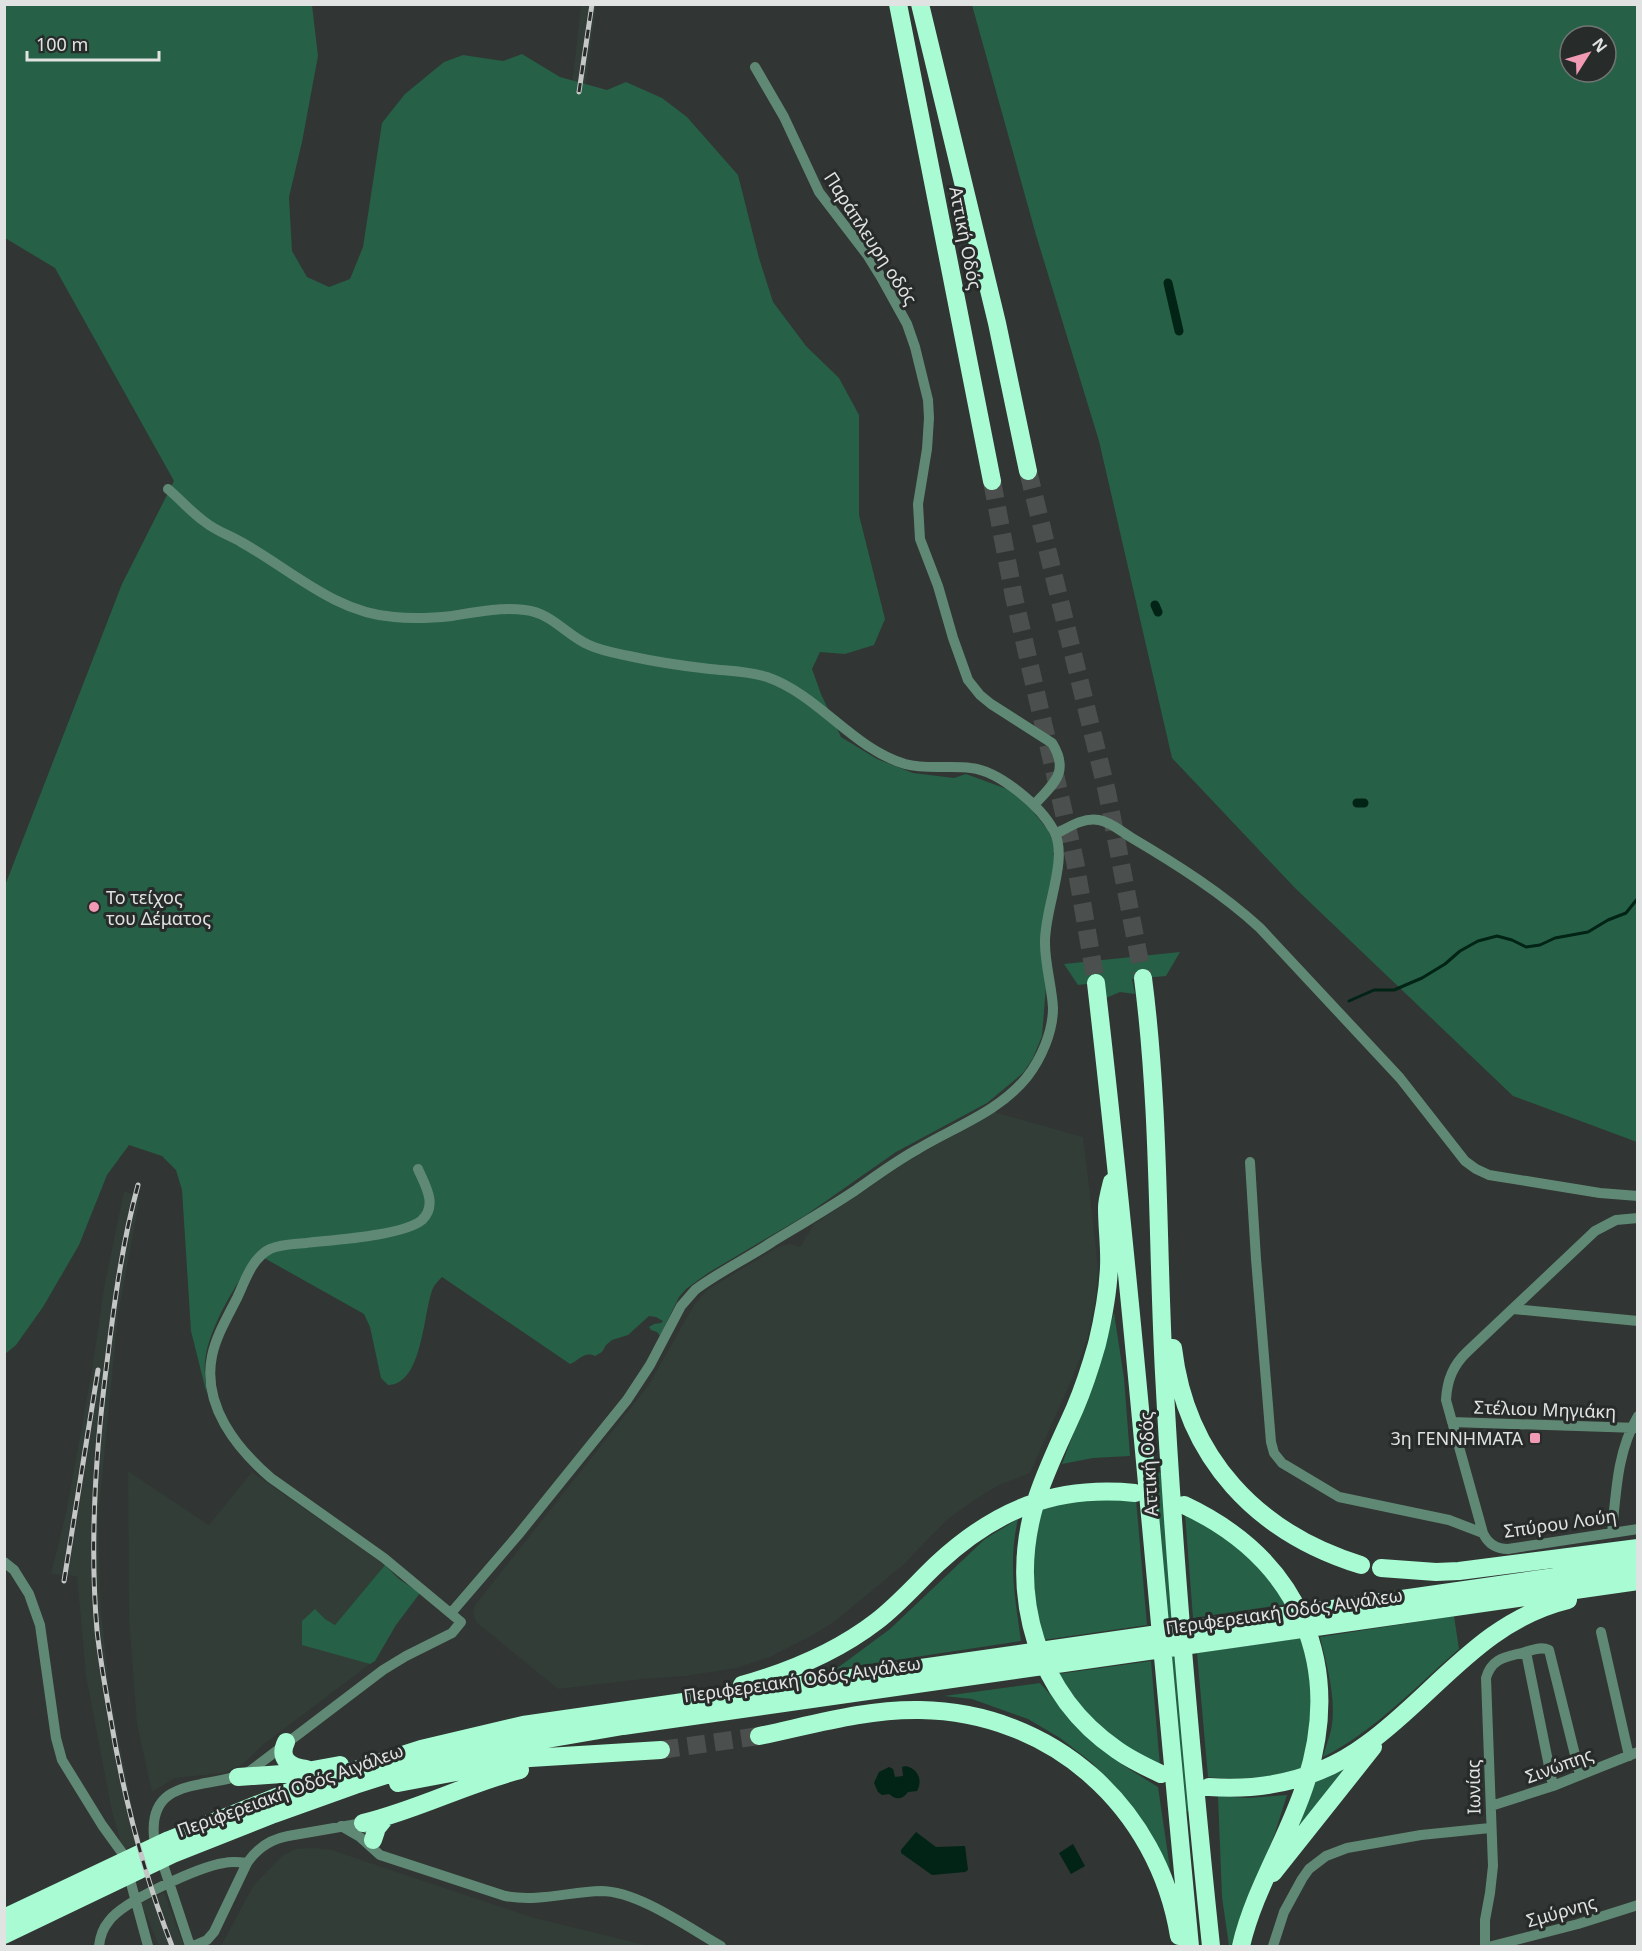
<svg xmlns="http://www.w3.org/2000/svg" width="1642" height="1951" viewBox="0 0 1642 1951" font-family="'Noto Sans',sans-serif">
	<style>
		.built { fill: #323d37 }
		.green { fill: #266047; fill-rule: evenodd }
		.water { fill: #012416 }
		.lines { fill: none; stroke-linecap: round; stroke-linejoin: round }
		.stream { stroke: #012416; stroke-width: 3 }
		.canal { stroke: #012416; stroke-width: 9 }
		.highway-tunnel { stroke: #4b4f4d; stroke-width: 18; stroke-dasharray: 18 9; stroke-linecap: butt }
		.street { stroke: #608975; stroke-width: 10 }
		.highway { stroke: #a8fbd3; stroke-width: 18 }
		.rail-casing { stroke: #c4c7c6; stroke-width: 5 }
		.rail { stroke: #272b29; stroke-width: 3; stroke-dasharray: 9; stroke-linecap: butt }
		.poi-dot { fill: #f09ab4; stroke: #272b29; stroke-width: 2 }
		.labels { text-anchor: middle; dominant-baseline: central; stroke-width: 6; stroke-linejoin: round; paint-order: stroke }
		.street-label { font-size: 18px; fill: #e0e3e2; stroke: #272b29 }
		.poi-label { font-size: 18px; fill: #e0e3e2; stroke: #272b29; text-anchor: start }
	</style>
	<rect width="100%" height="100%" fill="#313533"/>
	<path class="built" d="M581 5H596L586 82 582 91 572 85Z
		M994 1112 1083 1137 1090 1194 1098 1271 1095 1303 1087 1340 1072 1379 1030 1473 999 1485 973 1501 948 1519 902 1566 834 1622 811 1636 770 1657 736 1668 685 1676 643 1679 558 1689 476 1622 473 1613 475 1605 648 1386 694 1305 707 1290 780 1246 791 1244 800 1247 814 1224 860 1194 901 1165Z
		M124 1191 140 1197 118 1315 98 1520 101 1612 110 1694 136 1826 142 1841 123 1850 112 1812 86 1676 77 1576 51 1574 66 1513 92 1370 104 1288Z
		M128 1471 209 1525 252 1472 385 1565 335 1625 325 1619 315 1609 363 1661 370 1664 264 1744 243 1764 224 1773 175 1778 152 1792 137 1724 129 1618Z
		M313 1848 332 1850 531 1917 649 1946H221L253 1886 282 1856 295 1849Z
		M164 1893 184 1946H159L141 1903Z"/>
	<path class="green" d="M5 4 312 5 318 56 302 142 289 197 292 251 307 277 329 287 350 279 363 247 382 123 405 94 444 62 463 55 503 61 522 54 560 77 607 90 626 82 662 98 687 117 738 175 759 258 773 302 806 346 839 378 859 415V515L885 619 874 645 845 654 820 652 812 669 821 694 841 737 877 759 913 773 954 778 966 774 1018 793 1048 830 1057 851 1053 853 1056 864 1042 1036 1033 1058 1023 1073 987 1103 896 1152 806 1215 708 1273 686 1289 679 1297 660 1336 657 1332 651 1330 649 1327 654 1324 661 1323 663 1321 656 1317 649 1316 628 1335 612 1340 606 1345 602 1352 595 1356C584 1351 580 1360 570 1364L442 1277C439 1280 435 1284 433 1288 423 1312 423 1385 388 1385L381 1378 370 1327 364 1314 257 1254C238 1281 207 1329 205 1363 204 1373 206 1385 207 1395L191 1331 182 1190 176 1170 162 1156 129 1145 107 1175 79 1245 43 1307 16 1345 5 1354 4 888 122 584 174 481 55 268 5 238Z
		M972 5H1637V1142L1513 1096 1295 888 1172 758 1099 441 1036 235ZM1570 36H1606V72H1570Z
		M1180 952 1166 976 1132 979 1135 994 1120 992 1106 998 1104 982 1078 985 1064 964Z
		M1114 1313 1124 1378 1130 1456 1093 1458 1062 1464 1092 1383Z
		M1154 1471 1161 1473 1189 1812 1185 1810Z
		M1136 1499 1147 1625 1043 1640 1037 1618 1032 1563 1042 1506 1065 1501Z
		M1185 1514 1211 1526 1256 1562 1287 1604 1193 1618Z
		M1018 1519C1008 1563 1015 1597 1021 1641L836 1669 890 1629 985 1539Z
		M385 1565 399 1579 420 1593 396 1625 375 1661 370 1664 302 1645V1621L315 1609 325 1619 335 1625Z
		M1454 1616 1459 1649C1415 1687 1375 1731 1323 1757 1325 1748 1329 1739 1331 1730 1337 1700 1327 1666 1320 1637Z
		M1302 1638 1308 1659 1312 1721 1303 1769C1268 1777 1244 1781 1208 1777L1197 1653Z
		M1151 1661 1160 1766 1127 1749 1085 1712 1058 1674Z
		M1040 1683 1093 1743 1129 1769 1158 1787 1172 1882 1152 1837 1124 1796 1091 1762 1060 1738 1028 1719 972 1699 944 1696Z
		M1349 1767 1289 1845 1314 1782Z
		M1287 1795 1275 1833 1231 1946H1229L1222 1897 1218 1796 1248 1798Z"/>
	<path class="water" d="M906 1766C918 1769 923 1780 917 1791L908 1792C902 1800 896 1800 889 1794L882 1795 878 1792 874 1783 879 1772 889 1767 893 1769 895 1777 903 1776 902 1767Z
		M916 1832 936 1847 965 1846 968 1870 965 1872 932 1875 901 1853V1850Z
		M1073 1844 1085 1866 1071 1874 1059 1853Z"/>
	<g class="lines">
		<path class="stream" d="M1349 1001 1374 990H1394L1422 978 1445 964 1460 951 1478 941 1497 936 1512 940 1526 947 1540 945 1555 938 1588 932 1608 920 1626 913 1638 898"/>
		<path class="canal" d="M1168 283 1179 331
			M1155 605 1158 612
			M1357 803H1364"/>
		<path class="highway-tunnel" d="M1028 471 1107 792 1143 978
			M992 481 1014 597 1075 861 1096 983
			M661 1750 759 1736"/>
		<path class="street" d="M755 67 784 117 819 192 868 256 881 277 907 324 915 347 928 400 929 418 927 449 918 504 920 539 938 586 953 638 968 680 980 695 991 704 1052 743C1070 772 1054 783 1034 805
			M168 489C181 500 192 513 205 522 216 531 229 535 241 542 290 569 335 613 394 617 413 619 433 618 452 616 476 612 500 607 525 610 552 613 566 635 589 645 602 651 615 653 629 656 656 662 683 666 710 669 729 671 749 671 767 677 819 695 852 748 905 764 928 770 949 765 971 768 999 771 1041 806 1054 831 1069 860 1044 909 1045 943 1045 965 1052 987 1053 1008 1053 1032 1041 1059 1027 1077 999 1112 954 1127 918 1149 896 1161 876 1176 856 1190 829 1208 800 1225 772 1242 748 1258 717 1273 695 1290L681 1306 650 1365 627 1400 518 1535 451 1613
			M1056 834C1069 827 1084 817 1099 820 1111 822 1122 832 1132 838 1176 864 1222 893 1260 928L1400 1078 1465 1161 1476 1169 1489 1175 1600 1193 1638 1196
			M1250 1162 1256 1259 1271 1442 1274 1453 1282 1463 1339 1497 1449 1520 1483 1533
			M1638 1218 1616 1220 1595 1231 1468 1351C1453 1365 1447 1380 1446 1400L1483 1533C1488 1544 1496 1549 1508 1549L1638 1529
			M1513 1309 1638 1321
			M1452 1422 1638 1428
			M1612 1533C1616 1493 1617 1451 1638 1416
			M4 1562 14 1570 29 1594 40 1625 56 1738 62 1760 102 1825 123 1854 148 1946
			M1601 1632 1629 1756
			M1526 1652 1553 1786
			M1491 1806 1553 1786 1638 1752
			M341 1826 360 1837 380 1855 505 1896C538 1902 569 1892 601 1891 638 1891 689 1928 721 1946
			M99 1946C100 1937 103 1928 109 1921 123 1901 199 1867 224 1863 232 1861 240 1862 247 1863
			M190 1946 154 1837C148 1773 213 1791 250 1771L383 1670 406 1656 452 1633 461 1622 384 1558 271 1478C236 1448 202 1405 212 1356 216 1336 228 1316 237 1298 245 1281 252 1258 270 1249 281 1244 294 1244 306 1243 331 1240 403 1236 422 1220 438 1205 425 1185 418 1169
			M193 1946 207 1940 214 1932 247 1863C257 1848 272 1839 288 1836L363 1823 366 1828
			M1273 1946 1284 1912 1302 1879 1309 1869 1326 1856 1347 1848 1421 1835 1490 1828
			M1485 1946V1920L1490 1893 1493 1866 1486 1678C1492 1657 1507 1657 1525 1652 1533 1650 1541 1646 1549 1650L1580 1775
			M1492 1946 1578 1924 1638 1905"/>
		<path class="highway" d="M898 4 992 481
			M920 4 997 323 1028 471
			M1143 978C1160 1109 1157 1241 1164 1373 1174 1564 1191 1756 1211 1946
			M1096 983C1133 1303 1159 1625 1190 1946
			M1112 1182C1110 1190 1107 1200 1107 1208 1107 1228 1110 1248 1109 1267 1108 1293 1103 1319 1097 1344 1091 1365 1084 1387 1075 1408 1061 1440 1045 1471 1035 1504 1008 1596 1037 1695 1117 1750 1131 1760 1146 1767 1161 1774
			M1173 1348C1186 1458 1257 1533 1361 1565
			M1184 1505C1299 1559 1345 1664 1305 1785 1287 1840 1254 1890 1241 1946
			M1381 1568 1436 1572 1459 1571 1638 1548
			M742 1685C791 1671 837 1652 877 1621 899 1604 917 1583 937 1564 995 1510 1055 1485 1135 1493
			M759 1736C812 1725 865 1709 920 1710 1052 1712 1158 1807 1179 1936
			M286 1742C278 1759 290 1767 306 1769
			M238 1777 296 1773 340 1765
			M398 1783 530 1758 661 1750
			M1209 1787C1267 1791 1320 1779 1367 1744 1436 1694 1481 1621 1568 1600
			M363 1823C417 1810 466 1784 520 1770
			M373 1840 377 1828 385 1818
			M1273 1873 1373 1747
			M4 1918 169 1840 296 1789 421 1749 523 1725 1638 1565
			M4 1935 173 1854 274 1814 355 1785 399 1771 477 1751 623 1726 1638 1581"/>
		<defs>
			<path id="rail" d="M579 92 592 4
				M138 1185C123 1240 115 1297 108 1354 96 1445 89 1538 97 1630 100 1658 105 1687 110 1715 123 1794 143 1872 172 1946
				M64 1581 98 1370"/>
		</defs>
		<use href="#rail" class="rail-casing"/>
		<use href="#rail" class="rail"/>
	</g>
	<g class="poi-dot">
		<circle cx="94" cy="907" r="6"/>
		<rect x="1529" y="1432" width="12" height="12" rx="3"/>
	</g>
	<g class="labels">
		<g class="street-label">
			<text transform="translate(871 238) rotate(57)">Παράπλευρη οδός</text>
			<text transform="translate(966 238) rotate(79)">Αττική Οδός</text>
			<text transform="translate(1545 1409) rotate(2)">Στέλιου Μηγιάκη</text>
			<text transform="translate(1148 1464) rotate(-93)">Αττική Οδός</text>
			<text transform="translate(1560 1523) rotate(-8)">Σπύρου Λούη</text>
			<text transform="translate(1284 1611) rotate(-8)">Περιφερειακή Οδός Αιγάλεω</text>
			<text transform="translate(802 1679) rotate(-8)">Περιφερειακή Οδός Αιγάλεω</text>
			<text transform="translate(1559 1765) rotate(-20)">Σινώπης</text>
			<text transform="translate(1473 1787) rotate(-91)">Ιωνίας</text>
			<text transform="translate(290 1790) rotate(-20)">Περιφερειακή Οδός Αιγάλεω</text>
			<text transform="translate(1561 1911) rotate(-16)">Σμύρνης</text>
		</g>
		<g class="poi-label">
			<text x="106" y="897">Το τείχος<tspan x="106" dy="21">του Δέματος</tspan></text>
			<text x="1523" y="1438" text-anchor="end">3η ΓΕΝΝΗΜΑΤΑ</text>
		</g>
	</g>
	<rect width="1642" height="1951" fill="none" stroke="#e0e3e2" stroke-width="12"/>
	<g transform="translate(1588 54) rotate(53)"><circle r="28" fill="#272b29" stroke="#717573" stroke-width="1.5"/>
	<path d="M0-4.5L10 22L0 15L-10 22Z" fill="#f09ab4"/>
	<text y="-9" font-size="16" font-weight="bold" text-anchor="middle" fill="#e0e3e2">N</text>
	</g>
	<path d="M27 51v9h132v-9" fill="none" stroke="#e0e3e2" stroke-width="3"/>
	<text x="36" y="51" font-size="18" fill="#e0e3e2" stroke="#272b29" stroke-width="4.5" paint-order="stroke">100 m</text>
</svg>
